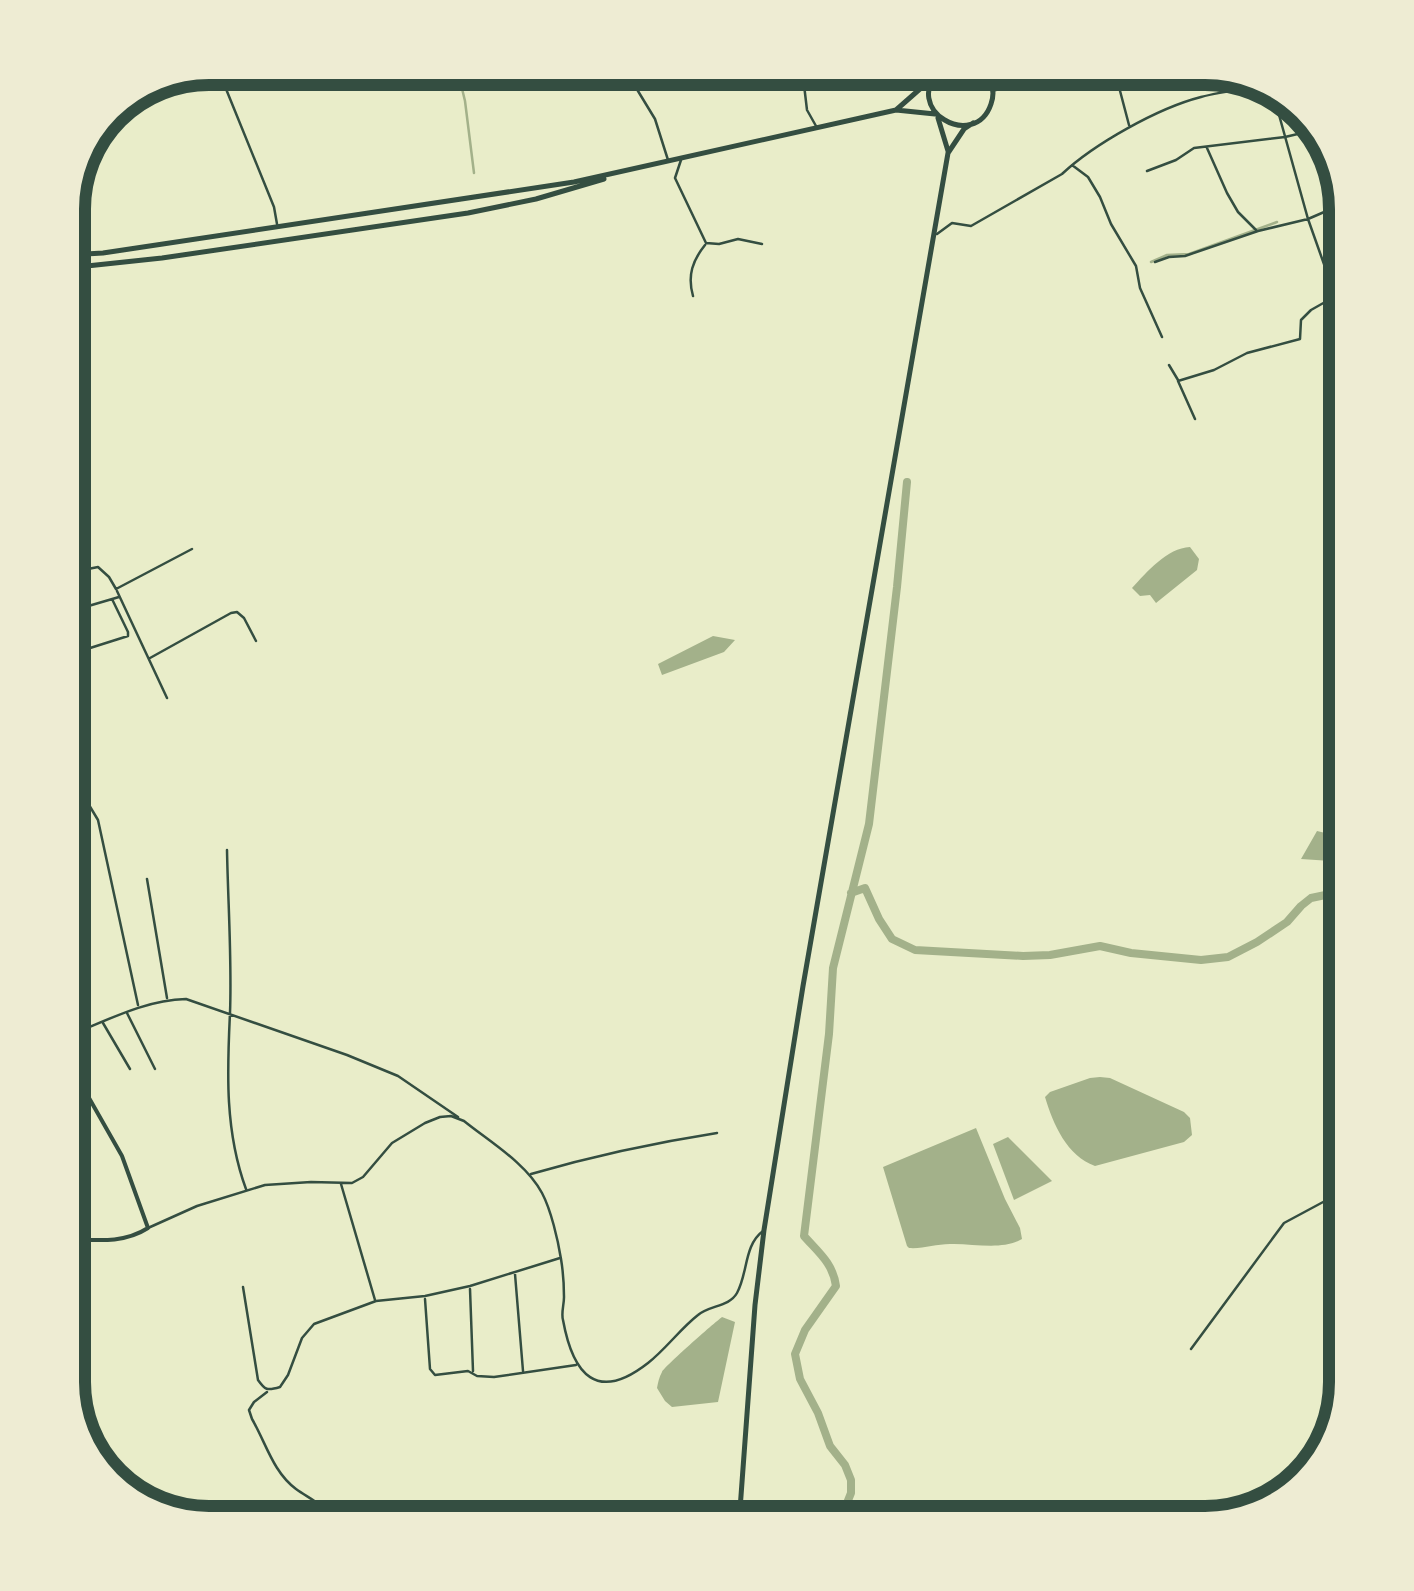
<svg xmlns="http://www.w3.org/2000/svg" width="1414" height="1591" viewBox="0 0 1414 1591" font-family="'Exo 2',sans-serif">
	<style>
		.water { fill: #a3b18a }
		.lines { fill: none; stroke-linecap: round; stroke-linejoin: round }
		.stream { stroke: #a3b18a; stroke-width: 2.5 }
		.canal { stroke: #a3b18a; stroke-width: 8 }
		.minor { stroke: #344e41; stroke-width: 2.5 }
		.tertiary { stroke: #344e41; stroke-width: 4 }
		.secondary { stroke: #344e41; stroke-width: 5 }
		.rim { fill: none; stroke: #344e41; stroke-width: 12 }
	</style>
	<rect width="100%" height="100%" fill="#e9edc9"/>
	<path class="water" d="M1190 547 1199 559 1197 570 1156 603 1150 595 1140 596 1132 588C1147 572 1167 548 1190 547Z
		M713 636 735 640 724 652 662 675 658 664Z
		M1317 831 1342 837 1346 840V862L1301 859Z
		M1100 1077 1110 1078 1184 1112 1190 1118 1192 1135 1184 1142 1095 1166C1067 1156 1053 1124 1045 1097L1050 1092 1090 1078Z
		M976 1128 1005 1199 1020 1228 1022 1239C1002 1251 972 1243 950 1244 936 1244 923 1249 909 1248L907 1246 883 1167Z
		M1008 1137 1052 1181 1014 1200 993 1144Z
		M722 1317 735 1322 718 1402 672 1407 665 1401 657 1388C658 1383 659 1377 662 1372 664 1367 714 1323 722 1317Z"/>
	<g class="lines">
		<path class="stream" d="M457 68 465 101 474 173
			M1151 262 1167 255 1189 254 1277 222"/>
		<path class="canal" d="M851 893 865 888 879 919 892 939 915 950 1023 956 1050 955 1100 946 1131 953 1201 960 1228 957 1257 942 1287 922 1301 906 1311 898 1335 893
			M853 1523 847 1503 851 1493V1480L845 1465 830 1446 818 1413 800 1379 795 1354 805 1330 836 1286C833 1263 818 1252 804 1236L829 1034 833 968 869 824 897 587 907 482"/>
		<path class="minor" d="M222 68 224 84 274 207 277 224
			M624 68 655 119 668 160
			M802 68 807 110 816 126
			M1114 68 1129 125
			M1120 83 1150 68
			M1271 86 1308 219 1342 315
			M1207 148 1227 193 1238 212 1256 230
			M681 160 675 178 706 243 719 244 738 239 762 244
			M1072 165 1088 177 1100 197 1111 224 1136 266 1140 288 1162 337
			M1147 171 1176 160 1194 148 1285 137 1319 129
			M937 234 952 223 971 226 1062 174C1094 144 1158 108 1201 97 1223 91 1248 89 1271 85
			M1155 262 1169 257 1185 256 1258 231 1308 219 1345 203
			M693 296C687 275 693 260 705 245
			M1169 365 1178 380
			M1195 419 1178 381 1214 370 1247 353 1300 339 1301 320 1311 310 1334 297
			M68 573 98 567 109 577 116 589 192 549
			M117 591 167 698
			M68 612 119 597
			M68 655 128 636V632L112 599
			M150 658 231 613 237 612 244 618 256 641
			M68 770 98 820 138 1005
			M68 803 83 796
			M227 850C228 904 232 959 230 1013 227 1073 225 1132 246 1189
			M147 879 167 998
			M127 1013 155 1069
			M103 1023 130 1069
			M68 1036C106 1021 144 1000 186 999L347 1055 398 1076 458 1117
			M531 1174C593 1156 653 1143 717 1133
			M341 1184 375 1300
			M148 1228 197 1206 265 1185 311 1182 352 1183 363 1177 392 1143 425 1123 440 1117 451 1116 464 1121C490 1142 526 1163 542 1193 551 1210 558 1240 561 1259 563 1271 564 1285 564 1297 564 1305 561 1313 563 1320 573 1375 597 1403 648 1363 666 1349 680 1329 698 1315 710 1305 729 1307 737 1293 748 1273 744 1245 763 1231
			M68 1250 73 1240
			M515 1274 523 1371
			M243 1287 258 1380C265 1390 267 1391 280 1387L288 1375 302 1338 314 1324 376 1301 425 1296 470 1286 560 1258
			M470 1289 473 1371
			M425 1299 430 1369 435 1375 468 1371 477 1376 494 1377 576 1365
			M1191 1349 1284 1223 1325 1201 1346 1198
			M267 1392 254 1402 249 1410 252 1419C266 1443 273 1472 296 1489 311 1500 325 1503 330 1523"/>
		<path class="tertiary" d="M68 1239C96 1240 123 1244 148 1228L122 1156 68 1061"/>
		<path class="secondary" d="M941 68C899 110 975 152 991 104 996 90 991 78 981 68
			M995 89 999 80 1011 68
			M896 110 929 81
			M938 118 948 151
			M68 255 103 253 574 182 896 110 935 114
			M68 268 162 258 468 213 536 199 604 179
			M739 1523 755 1305 764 1230 803 986 948 153 964 129 973 123"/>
	</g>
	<path d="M0 0H1414V1591H0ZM209 85H1205A124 124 0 0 1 1329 209V1382A124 124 0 0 1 1205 1506H209A124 124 0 0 1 85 1382V209A124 124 0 0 1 209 85Z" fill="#eeecd3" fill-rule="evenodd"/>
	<path class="rim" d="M209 85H1205A124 124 0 0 1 1329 209V1382A124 124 0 0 1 1205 1506H209A124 124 0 0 1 85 1382V209A124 124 0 0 1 209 85Z"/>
</svg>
